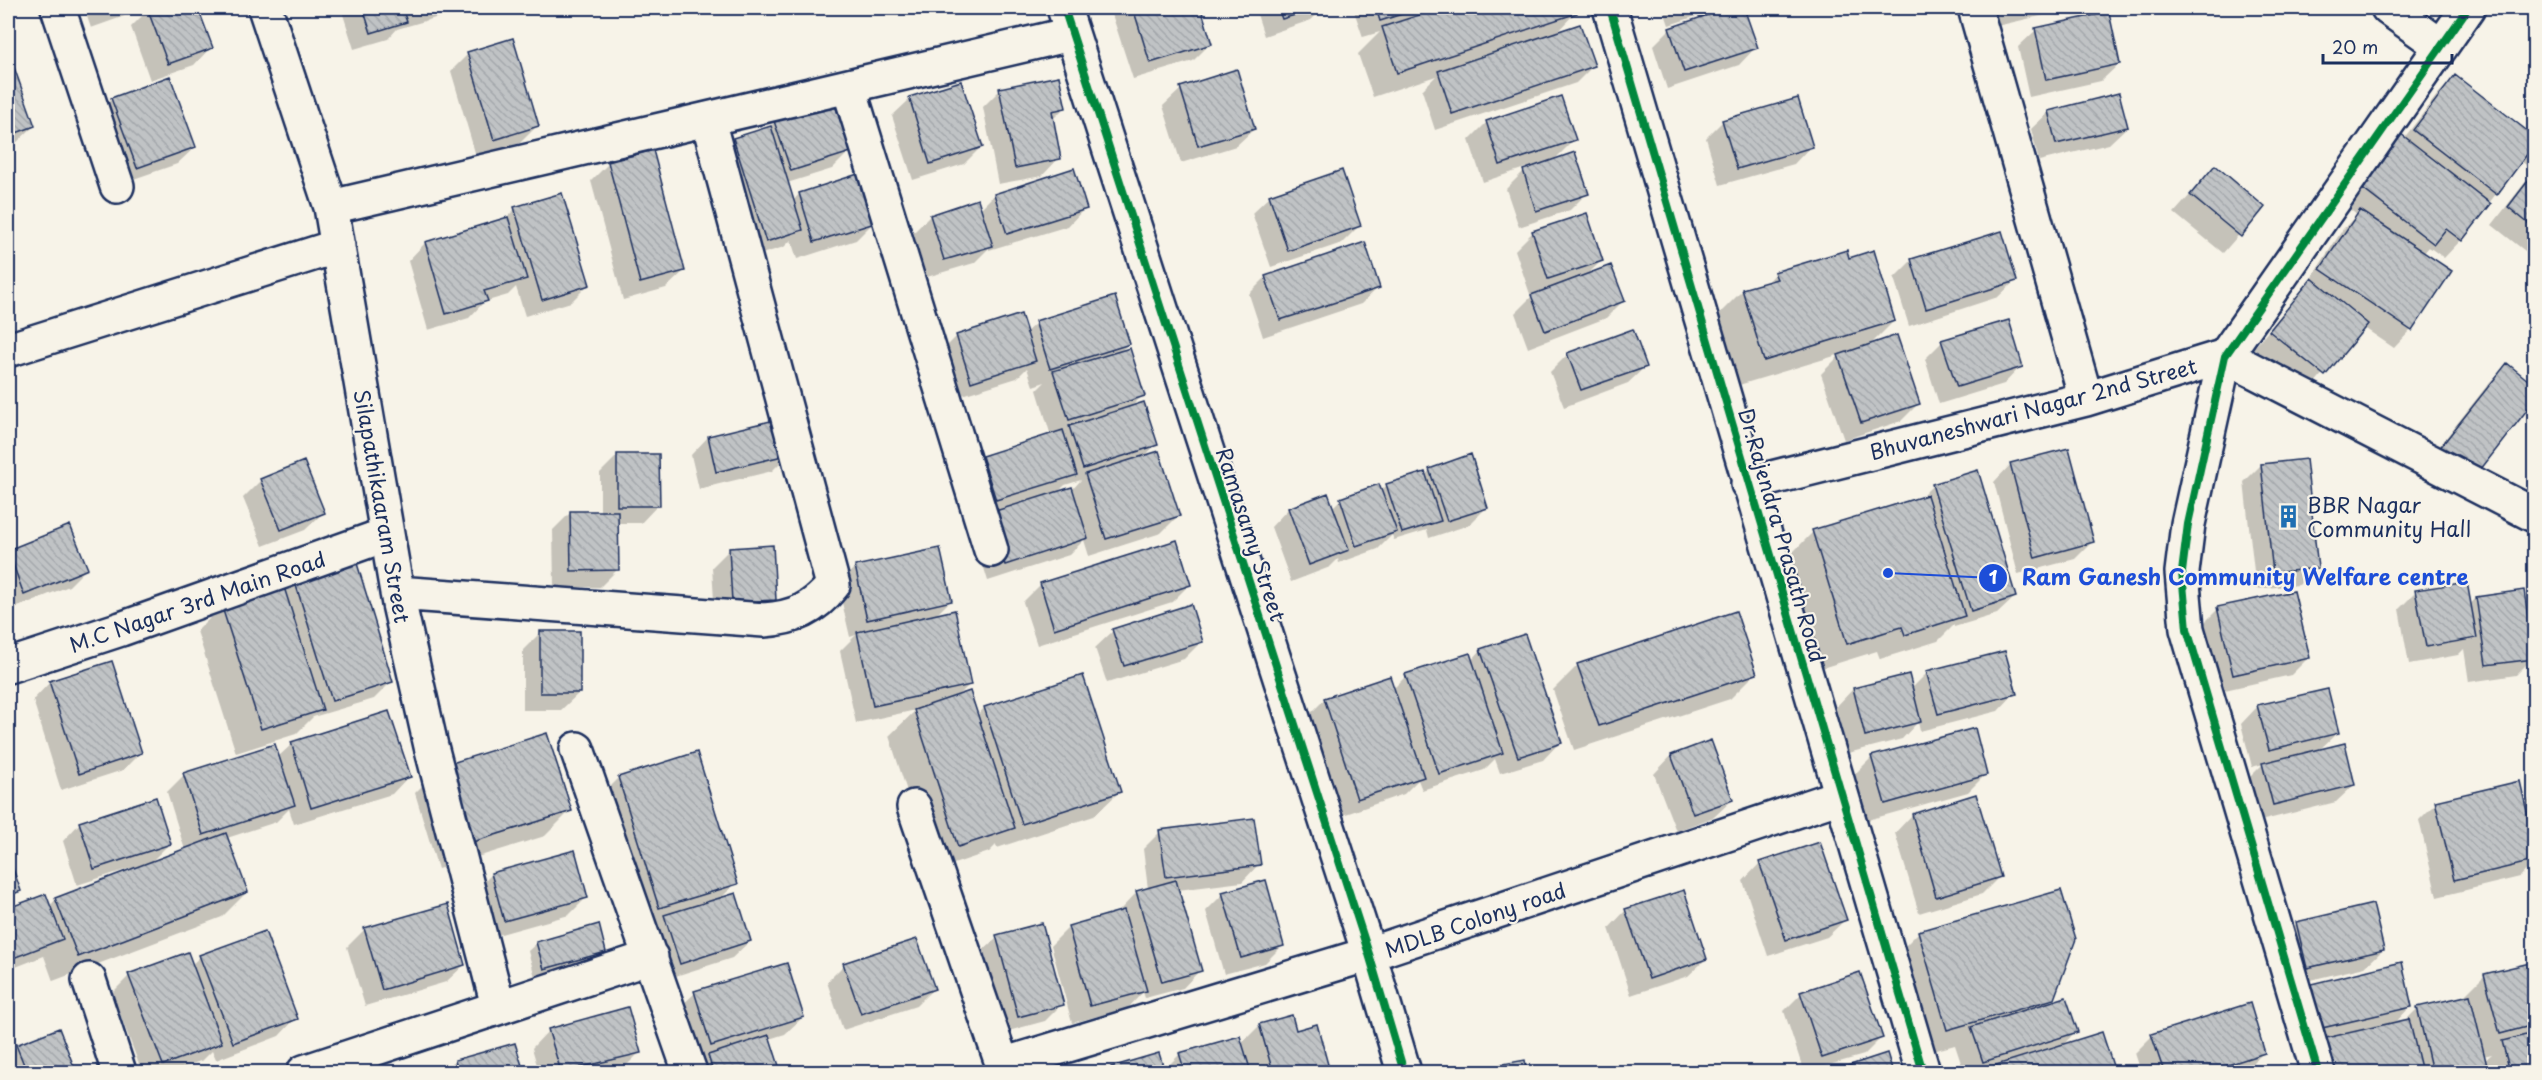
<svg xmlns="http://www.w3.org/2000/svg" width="2542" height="1080" viewBox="0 0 2542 1080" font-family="'Playpen Sans',sans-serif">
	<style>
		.shadow { fill: #0003; fill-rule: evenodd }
		.building { fill: url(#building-back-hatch); stroke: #1b2f5e; stroke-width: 1.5 }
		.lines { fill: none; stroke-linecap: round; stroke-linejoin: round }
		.street-casing { stroke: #1b2f5e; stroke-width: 38 }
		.secondary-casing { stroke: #1b2f5e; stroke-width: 38 }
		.street { stroke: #f7f3e8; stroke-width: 33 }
		.secondary { stroke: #f7f3e8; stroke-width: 33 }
		.cycleway-casing { stroke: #f7f3e8; stroke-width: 11 }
		.cycleway { stroke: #00873e; stroke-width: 8 }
		.labels { text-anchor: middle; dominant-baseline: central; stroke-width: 4.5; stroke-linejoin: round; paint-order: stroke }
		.street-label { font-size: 21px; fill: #1b2f5e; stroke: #f7f3e8 }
		.poi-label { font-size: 21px; fill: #1b2f5e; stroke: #f7f3e8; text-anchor: start }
		.leader { fill: none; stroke: #1d4ed8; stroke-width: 2 }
		.callout-dot { fill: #1d4ed8; stroke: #f7f3e8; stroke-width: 2 }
		.mark-label { font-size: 18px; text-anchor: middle; font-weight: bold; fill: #fff }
		.callout-label { font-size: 22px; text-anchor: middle; font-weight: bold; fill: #1d4ed8; stroke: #f7f3e8; stroke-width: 4.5; stroke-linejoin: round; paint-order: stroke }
	</style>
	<defs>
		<pattern id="building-back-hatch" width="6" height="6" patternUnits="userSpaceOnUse" patternTransform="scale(1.5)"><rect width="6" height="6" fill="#c0c3c5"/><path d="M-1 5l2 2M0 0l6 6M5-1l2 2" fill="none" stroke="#a4a8ac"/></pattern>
	</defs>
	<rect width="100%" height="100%" fill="#f7f3e8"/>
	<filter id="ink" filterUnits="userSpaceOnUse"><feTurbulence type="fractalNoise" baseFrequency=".0167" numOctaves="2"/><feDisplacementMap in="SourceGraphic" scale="12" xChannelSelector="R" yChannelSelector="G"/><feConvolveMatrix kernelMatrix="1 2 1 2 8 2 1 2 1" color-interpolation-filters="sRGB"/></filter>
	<g filter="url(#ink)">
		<path class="shadow" d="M84 8H147L91 28Z
			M150 8H196L211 47 194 65 150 80 131 27Z
			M341 8H470L397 29 388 39 354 49Z
			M1110 8H1199L1210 44 1193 61 1133 79Z
			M1255 8H1324L1311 20 1264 36Z
			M1353 8H1574L1575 13 1555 34 1593 66 1576 83 1435 130 1422 90 1436 76 1373 97 1358 54 1380 32 1363 37Z
			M1663 8H1721L1669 25Z
			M1734 8H1743L1756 47 1739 65 1667 89 1653 46 1670 29Z
			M1970 8H2075L1975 31Z
			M2036 30 2119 64 2101 81 2029 97 2018 47Z
			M468 54 537 126 520 143 476 156 451 71Z
			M9 58 34 126 16 143 8 146Z
			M2455 77 2534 136V258L2492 225 2534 171 2521 161 2461 240 2444 258 2429 247 2423 254 2450 272 2411 330 2394 348 2363 327 2306 393 2253 349 2305 288 2343 229 2357 215 2339 201 2404 138 2438 94Z
			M1181 89 1254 129 1236 146 1181 163 1163 106Z
			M1000 90 1064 108 1052 120 1059 158 1042 176 998 184 983 107Z
			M112 99 195 147 177 164 119 184 94 117Z
			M910 99 981 147 964 164 913 180 892 116Z
			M2049 112 2127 127 2109 144 2039 161 2031 129Z
			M1723 121 1811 146 1794 164 1720 185 1706 138Z
			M775 122 849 152 832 169 787 183 793 201 799 194 873 223 856 240 797 259 791 240 784 247 749 258 716 156 734 139 768 129Z
			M1487 122 1574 140 1553 161 1587 193 1570 210 1519 227 1506 189 1528 167 1483 182 1469 140Z
			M652 152 684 271 666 288 623 300 591 181 608 164Z
			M2215 167 2263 207 2223 253 2174 213Z
			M1073 169 1085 208 1068 226 989 250V248L974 263 927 277 913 233 930 216 980 209 994 195Z
			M1270 196 1359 226 1342 243 1271 267 1252 213Z
			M515 209 588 285 571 302 525 316 516 287 508 295 484 302 469 318 428 330 408 261 425 243 504 220Z
			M1533 232 1602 260 1586 276 1623 301 1606 318 1528 348 1515 313 1531 297 1515 250Z
			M1848 259 1894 321 1869 346 1918 404 1901 421 1844 440 1821 374 1841 354 1739 385 1718 315 1743 290 1765 284 1775 273Z
			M1912 260 2016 280 1998 297 1909 326 1894 278Z
			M1266 277 1379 287 1361 304 1263 337 1249 294Z
			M1020 316 1025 333 1036 323 1128 344 1120 352 1143 395 1130 408 1156 444 1144 457 1178 516 1161 533 1089 556 1084 540 1069 555 988 581 973 532 965 475 982 458 1051 436 1037 390 1045 382 1033 386 1027 368 1017 378 953 398 939 354 956 337ZM1081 480 1072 490 1057 493 1065 485Z
			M1942 342 2021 366 2004 384 1939 404 1925 359Z
			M1568 354 1646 366 1628 383 1564 407 1550 372Z
			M2507 365 2534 387V399L2473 477 2456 494 2423 467 2490 382Z
			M708 437 790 453 772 471 699 489 691 455Z
			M617 456 658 505 641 523H617V570L600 587H554L553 530 570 513H600V473Z
			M2011 464 2092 542 2075 559 2018 574 1994 482Z
			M2261 465 2316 567 2299 585 2256 589 2244 482Z
			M1430 470 1487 507 1469 525 1429 538 1427 530 1394 540 1392 535 1378 549 1339 563 1338 559 1330 567 1291 582 1271 527 1288 509 1327 495 1332 508 1340 500 1379 486 1380 492 1387 485 1425 476Z
			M261 480 323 513 305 530 263 546 243 498Z
			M1933 485 2015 597 1997 614 1954 627V625L1938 641 1880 659 1877 651 1822 668 1788 557 1813 532 1918 500Z
			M70 527 86 569 69 586 8 611V552Z
			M1176 542 1189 585 1172 602 1037 645 1023 602 1040 585Z
			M939 549 950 601 935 616 970 684 957 697 977 716 984 708 1082 676 1119 792 1094 816 997 848 996 845 989 852 933 871 889 736 916 710 856 723 840 651 856 635 850 637 838 585 855 567Z
			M729 550 775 599 757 617 715 618 712 567Z
			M295 580 392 681 374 699 313 717 296 734 236 753 197 631 222 606 284 592Z
			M2416 592 2469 606 2476 598 2533 658 2516 675 2469 682 2464 649 2458 655 2409 664 2399 609Z
			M2218 609 2308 658 2291 675 2216 692 2201 626Z
			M1113 631 1201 642 1184 659 1107 683 1095 648Z
			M541 632 579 693 561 710H523V650Z
			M1481 650 1560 742 1543 760 1500 773 1495 759 1484 770 1422 790 1418 780 1404 794 1340 816 1307 717 1325 699 1393 689 1406 676 1471 661Z
			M1578 665 1755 674 1730 699 1574 750 1553 690Z
			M1927 673 2015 693 1998 711 1920 731 1918 722 1902 739 1848 753 1836 707 1853 689 1908 676 1911 689Z
			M50 682 140 753 123 770 61 790 33 700Z
			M2258 706 2337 733 2319 750 2354 785 2336 802 2256 822 2246 781 2263 764 2252 767 2241 724Z
			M1710 742 1732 800 1714 817 1676 831 1654 774 1671 756Z
			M292 744 409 776 392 794 294 824 289 809 276 822 227 838 247 892 222 917 53 981 44 956 8 970V910L45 896 49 907 56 899 132 871 131 868 77 885 63 841 80 823 169 844 149 864 185 850 167 792 184 775 278 757Z
			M1872 757 1985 775 1968 792 1868 820 1855 774Z
			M440 768 570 811 545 836 438 869 415 793Z
			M619 778 736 883 720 899 750 941 732 958 663 980 594 803Z
			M2534 794V875L2531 876 2529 867 2520 877 2437 897 2419 820 2436 803 2524 804Z
			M1912 815 1999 877 1982 894 1919 913 1895 833Z
			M1160 832 1259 864 1242 882 1178 890 1200 970 1183 988 1145 998 1143 992 1128 1008 1072 1023 1051 945 1069 927 1121 913 1120 910 1137 892 1148 889 1143 849Z
			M574 852 586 898 569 915 487 938 474 892 491 875Z
			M8 859 19 890 8 902Z
			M1760 863 1845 920 1827 937 1768 956 1743 881Z
			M1223 894 1282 946 1265 963 1224 974 1206 911Z
			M447 905 464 965 446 982 365 1006 347 947 364 930Z
			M1626 910 1706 959 1688 976 1631 995 1609 928Z
			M2297 923 2383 950 2365 967 2289 985 2280 940Z
			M1919 932 2052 998 2046 1005 2076 1031 2061 1047 2101 1034 2113 1072H1964L1955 1045 1922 1054 1894 957Z
			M997 937 1062 1004 1045 1021 1001 1033 979 954Z
			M537 943 605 951 596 960 535 977 528 951Z
			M200 957 296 1018 279 1036 216 1060 212 1051 203 1060 170 1072H142L112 993 129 976 191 965Z
			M2534 963V1072H2313L2310 1057 2327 1040 2305 1045 2294 1002 2312 985 2410 1007 2393 1025 2404 1022 2417 1009 2462 998 2485 975ZM2492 1054 2484 1061 2483 1056Z
			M844 965 933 989 916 1006 843 1030 827 982Z
			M695 993 803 1017 785 1034 769 1039 779 1072H692L706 1058 694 1062 677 1010Z
			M1801 994 1881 1038 1864 1055 1804 1072 1784 1011Z
			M1260 1025 1295 1031 1316 1026 1329 1072H1108L1112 1068 1163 1071 1180 1054 1241 1044Z
			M58 1030 74 1072H8V1055L17 1046Z
			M549 1030 639 1053 622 1070 612 1072H539L532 1048Z
			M2152 1036 2263 1053 2246 1070 2239 1072H2141L2135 1053Z
			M514 1044 522 1072H444L455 1061Z
			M1886 1055 1892 1072H1834Z
			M1523 1062 1526 1072H1467Z"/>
		<path class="building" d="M147 8H198L213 48 168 64Z
			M363 8H402L407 22 371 33Z
			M1133 8H1201L1212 44 1150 63Z
			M1278 8H1317L1282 19Z
			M1376 8H1421L1380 21Z
			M1441 8H1575L1577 13 1397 73 1382 27Z
			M1729 8H1744L1758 48 1684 72 1669 28Z
			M2109 12 2120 64 2046 80 2035 28Z
			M1580 24 1595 66 1452 114 1438 71Z
			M513 38 539 126 494 140 467 52Z
			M10 56 35 126 8 136V57Z
			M1237 69 1255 129 1198 146 1180 87Z
			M2455 75 2534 136V145L2497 195 2413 130Z
			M170 76 196 147 137 168 111 98Z
			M1059 76 1066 108 1052 111 1061 159 1015 168 999 88Z
			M961 81 983 147 930 164 909 97Z
			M2119 93 2128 127 2056 144 2048 111Z
			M1561 96 1576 140 1500 165 1486 121Z
			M1798 98 1813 147 1737 169 1722 120Z
			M834 102 851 152 791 171 774 121Z
			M771 126 803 230 766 242 733 138Z
			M2396 130 2491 204 2462 241 2446 229 2434 244 2355 183Z
			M653 150 685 271 640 283 608 162Z
			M1575 152 1589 194 1536 211 1523 170Z
			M2215 165 2265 207 2241 237 2190 195Z
			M1074 168 1087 209 1007 234 994 194Z
			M1342 170 1361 226 1288 251 1269 195Z
			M2534 173V228L2508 207Z
			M858 174 875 223 814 242 799 193Z
			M562 193 590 285 542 300 514 207Z
			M978 199 993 246 944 260 930 215Z
			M2360 210 2452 271 2412 331 2320 269Z
			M1587 213 1603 261 1548 279 1532 231Z
			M508 217 527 279 484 291 488 301 446 314 425 242Z
			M2002 231 2017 281 1926 309 1911 259Z
			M1365 242 1380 288 1280 320 1265 276Z
			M1847 250 1849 258 1874 250 1895 321 1764 361 1742 289 1777 279 1774 272Z
			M1611 265 1625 301 1545 331 1531 295Z
			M2312 278 2368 324 2325 376 2269 331Z
			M1115 296 1130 344 1050 369 1035 321Z
			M1021 314 1036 361 971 382 956 335Z
			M2009 320 2023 367 1957 387 1941 340Z
			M1633 329 1647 367 1581 390 1567 353Z
			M1897 335 1920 404 1861 423 1838 355Z
			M1130 348 1145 396 1069 420 1053 371Z
			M2507 363 2534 385V401L2474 478 2439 449Z
			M1144 402 1158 445 1083 469 1069 426Z
			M783 418 791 454 716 472 708 436Z
			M1063 430 1077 475 996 500 982 456Z
			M2069 448 2094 542 2035 558 2010 463Z
			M1159 451 1180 516 1106 539 1085 474Z
			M617 454H659L660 506H617Z
			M1471 454 1488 508 1447 521 1429 469Z
			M2306 459 2318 568 2273 573 2261 464Z
			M304 461 325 513 281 530 260 479Z
			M1978 470 2016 597 1971 611 1932 484Z
			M1425 472 1441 521 1402 533 1386 484Z
			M1379 484 1397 532 1356 546 1340 498Z
			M1072 487 1088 538 1005 565 989 513Z
			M1328 493 1349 550 1309 565 1288 508Z
			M1927 495 1965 616 1905 635 1902 627 1847 644 1812 530Z
			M570 511H618L619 570 571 571Z
			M70 525 88 569 24 595 8 550Z
			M1177 540 1191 585 1054 629 1040 583Z
			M773 545 776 600 732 602 729 548Z
			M940 548 952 601 867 620 855 566Z
			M356 560 393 682 332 701 294 579Z
			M2467 582 2477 638 2426 647 2415 590Z
			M283 584 323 710 261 729 221 604Z
			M2524 590 2534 659 2486 665 2476 597Z
			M2294 591 2310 658 2233 675 2217 607Z
			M1191 604 1203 642 1124 666 1112 629Z
			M955 610 971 685 873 706 857 632Z
			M1736 611 1757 674 1599 726 1577 664Z
			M540 631H580V693H540Z
			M1525 634 1562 743 1518 757 1480 649Z
			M2005 651 2017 694 1938 714 1926 671Z
			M1470 653 1503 753 1439 774 1405 674Z
			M112 661 142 753 79 774 49 681Z
			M1909 674 1921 722 1865 736 1853 688Z
			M1083 675 1121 792 1022 824 984 707Z
			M1390 676 1424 777 1357 799 1324 698Z
			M2328 689 2339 733 2269 750 2257 705Z
			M970 691 1015 828 958 847 914 710Z
			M389 711 411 777 311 808 291 742Z
			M1975 728 1987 775 1885 804 1871 756Z
			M547 733 572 811 463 845 439 767Z
			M1711 740 1733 800 1693 814 1671 755Z
			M2345 743 2355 785 2273 805 2262 763Z
			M275 744 295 805 203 835 183 773Z
			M697 752 738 884 659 908 618 777Z
			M2520 781 2534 843V861L2454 880 2435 801Z
			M1976 794 2001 877 1936 897 1912 814Z
			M156 797 171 844 94 869 79 822Z
			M1254 818 1261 865 1166 877 1159 830Z
			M226 833 248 892 78 957 55 898Z
			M1820 842 1847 920 1786 940 1759 862Z
			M575 850 588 898 504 921 491 873Z
			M8 855 21 891 8 896Z
			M1176 880 1202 971 1162 982 1136 891Z
			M1266 880 1284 946 1241 958 1222 892Z
			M1684 890 1707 959 1649 979 1625 909Z
			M2061 890 2076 939 2054 999 1947 1030 1918 931Z
			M736 893 751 941 680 964 664 915Z
			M46 894 63 939 8 960V908Z
			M448 904 465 965 382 990 364 928Z
			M2373 904 2384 950 2307 968 2296 922Z
			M1124 910 1147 991 1090 1006 1068 926Z
			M1042 923 1064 1005 1018 1017 996 935Z
			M599 924 606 952 544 969 536 942Z
			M265 931 298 1019 233 1043 199 955Z
			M917 939 935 989 861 1014 843 963Z
			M188 952 222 1043 163 1065 128 974Z
			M2402 962 2412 1007 2322 1028 2311 984Z
			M2534 962V1025L2500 1034 2484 974Z
			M787 963 804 1017 711 1046 694 991Z
			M1860 972 1883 1038 1822 1058 1800 992Z
			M2470 995 2488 1070 2432 1072 2417 1007Z
			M2066 997 2078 1032 1983 1062 1971 1027Z
			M2250 1003 2265 1053 2206 1072H2164L2151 1034Z
			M628 1007 641 1053 561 1072 548 1029Z
			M1292 1015 1296 1030 1317 1024 1330 1072H1273L1259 1024Z
			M2409 1019 2421 1068 2400 1072H2334L2326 1038Z
			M59 1028 76 1072H27L16 1045Z
			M2102 1032 2115 1072H1974Z
			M2534 1033V1072H2510L2502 1041Z
			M769 1035 781 1072H713L708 1055Z
			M1240 1036 1251 1072H1185L1179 1053Z
			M515 1043 524 1072H458L455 1060Z
			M1159 1053 1165 1072H1113L1111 1067Z
			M1887 1053 1893 1072H1829Z
			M1525 1060 1527 1072H1459Z
			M968 1066 971 1072H950Z
			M2299 1066 2301 1072H2279Z"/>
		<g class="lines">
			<defs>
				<path id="street" d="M58 8 117 186
					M265 8 331 207 399 604 431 746 498 1006
					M1064 8 1369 954 1404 1072
					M1975 8 2086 399
					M2388 8 2441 46
					M849 88 991 550
					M331 207 1071 34
					M8 350 338 246
					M1748 484 2086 399 2225 356 2534 515
					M397 593 764 620C794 618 814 609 833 585L708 120
					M8 666 121 629 385 535
					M577 749 690 1072
					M914 807 1005 1072
					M89 980 119 1072
					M1002 1065 1369 954 1841 796
					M304 1072 651 957
					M2318 1072 2187 629 2182 572 2188 524 2225 356 2468 8"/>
				<path id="secondary" d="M1610 8 1923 1072"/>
			</defs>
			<use href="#street" class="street-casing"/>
			<use href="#secondary" class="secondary-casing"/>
			<use href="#street" class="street"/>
			<use href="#secondary" class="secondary"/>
			<defs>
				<path id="cycleway" d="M1064 8 1369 954 1404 1072
					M1610 8 1923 1072
					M2318 1072 2187 629 2182 572 2188 524 2225 356 2468 8"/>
			</defs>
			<use href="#cycleway" class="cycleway-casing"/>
			<use href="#cycleway" class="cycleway"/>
		</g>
	</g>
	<defs>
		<symbol id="building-bare" viewBox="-9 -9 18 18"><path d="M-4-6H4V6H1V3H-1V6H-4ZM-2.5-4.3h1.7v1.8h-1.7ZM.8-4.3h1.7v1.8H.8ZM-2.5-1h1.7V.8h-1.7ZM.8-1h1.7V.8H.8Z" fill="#1f6fb2" stroke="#f7f3e8" stroke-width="2.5" paint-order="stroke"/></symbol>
	</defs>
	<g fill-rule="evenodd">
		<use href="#building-bare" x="2272" y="500" width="33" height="33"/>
	</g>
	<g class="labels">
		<g class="street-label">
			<text transform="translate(2033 408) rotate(-15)">Bhuvaneshwari Nagar 2nd Street</text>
			<text transform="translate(383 506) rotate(80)">Silapathikaaram Street</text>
			<text transform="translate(1252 534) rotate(72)">Ramasamy Street</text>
			<text transform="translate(1783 535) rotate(74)">Dr.Rajendra Prasath Road</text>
			<text transform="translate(197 601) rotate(-19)">M.C Nagar 3rd Main Road</text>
			<text transform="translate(1475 919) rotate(-19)">MDLB Colony road</text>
		</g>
		<g class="poi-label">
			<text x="2307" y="504">BBR Nagar<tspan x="2307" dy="24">Community Hall</tspan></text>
		</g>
	</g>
	<path class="leader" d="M1888 573L1993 578"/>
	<g class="callout-dot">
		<circle cx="1888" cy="573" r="6"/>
		<circle cx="1993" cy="578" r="15"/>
	</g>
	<g class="mark-label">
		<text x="1993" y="584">1</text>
	</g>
	<g class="callout-label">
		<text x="2245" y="585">Ram Ganesh Community Welfare centre</text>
	</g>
	<rect width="2542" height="1080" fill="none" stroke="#f7f3e8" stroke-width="30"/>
	<rect x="15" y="15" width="2512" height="1050" fill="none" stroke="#1b2f5e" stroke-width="2" filter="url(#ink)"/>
	<path d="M2323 54v9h129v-9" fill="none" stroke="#1b2f5e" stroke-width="3"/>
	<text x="2332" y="54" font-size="18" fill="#1b2f5e" stroke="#f7f3e8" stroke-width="4.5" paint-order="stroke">20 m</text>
</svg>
